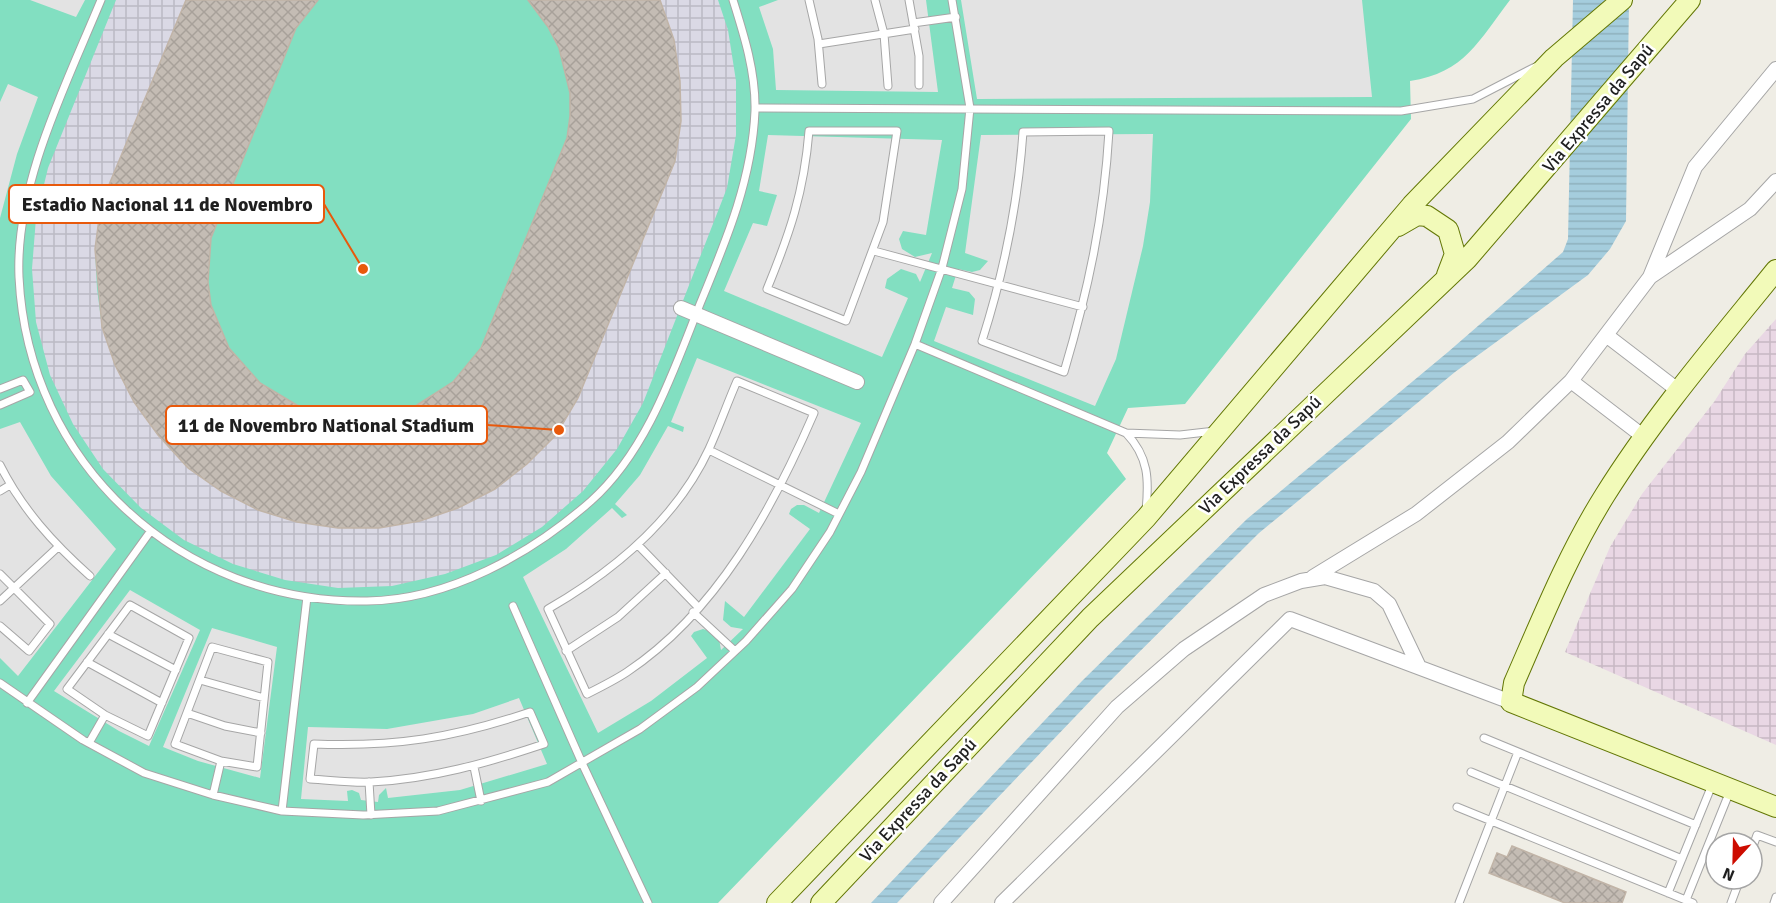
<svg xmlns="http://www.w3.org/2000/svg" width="1776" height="903" viewBox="0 0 1776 903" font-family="Signika,sans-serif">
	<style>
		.industrial { fill: url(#industrial-grid) }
		.pitch { fill: #82dfc1 }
		.parking { fill: #e3e3e3 }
		.plaza { fill: url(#plaza-grid) }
		.water { fill: url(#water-rules) }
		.building { fill: url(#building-cross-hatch); stroke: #c1b4a7; stroke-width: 1.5 }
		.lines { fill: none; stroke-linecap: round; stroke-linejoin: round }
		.lane-casing { stroke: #a6a6a6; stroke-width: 9 }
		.street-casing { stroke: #a6a6a6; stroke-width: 16 }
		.secondary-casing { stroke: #637705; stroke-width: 22 }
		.lane { stroke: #fff; stroke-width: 7 }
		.street { stroke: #fff; stroke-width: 14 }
		.secondary { stroke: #f2fab9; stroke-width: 20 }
		.labels { text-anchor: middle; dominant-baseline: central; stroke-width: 5; stroke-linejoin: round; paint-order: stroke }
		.street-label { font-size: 18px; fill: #1f1f1f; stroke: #fff }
		.leader { fill: none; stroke: #e8590c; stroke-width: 2 }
		.callout-dot { fill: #e8590c; stroke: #fff; stroke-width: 2 }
		.callout { fill: #fff; stroke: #e8590c; stroke-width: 2 }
		.callout-label { font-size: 20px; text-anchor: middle; font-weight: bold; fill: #1f1f1f }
	</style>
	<defs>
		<pattern id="industrial-grid" width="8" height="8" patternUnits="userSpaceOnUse" patternTransform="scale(1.5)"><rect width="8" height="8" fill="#e9d7e4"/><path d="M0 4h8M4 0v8" fill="none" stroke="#c7b8c3"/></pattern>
		<pattern id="plaza-grid" width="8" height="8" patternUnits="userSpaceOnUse" patternTransform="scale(1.5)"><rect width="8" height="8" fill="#dad9e5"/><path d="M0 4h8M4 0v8" fill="none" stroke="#bbbac4"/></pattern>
		<pattern id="water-rules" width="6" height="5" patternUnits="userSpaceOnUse" patternTransform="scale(1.5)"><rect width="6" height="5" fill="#a5cddd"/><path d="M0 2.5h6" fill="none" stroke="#8eb0bd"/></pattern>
		<pattern id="building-cross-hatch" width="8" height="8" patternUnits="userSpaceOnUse" patternTransform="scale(1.5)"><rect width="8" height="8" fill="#c4bcb4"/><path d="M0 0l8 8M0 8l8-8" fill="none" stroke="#a8a19a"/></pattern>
	</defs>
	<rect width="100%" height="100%" fill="#efede5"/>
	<path class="industrial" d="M1776 319V745L1565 652 1610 547 1642 494 1714 402 1745 354Z"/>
	<path class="pitch" d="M0 0H1510C1479 40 1465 73 1410 81L1411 119 1185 404 1128 408 1107 453 1126 479 718 903H0Z"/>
	<path class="parking" d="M30 0H85L76 17Z
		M778 0H926L938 92 776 90 773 49 759 7Z
		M961 0H1362L1372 97 977 99Z
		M8 84 38 97 17 154 0 218V102Z
		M1153 134 1150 202 1143 246 1116 359 1095 406 934 341 946 307 973 315 975 299 969 292 952 288 958 269 972 272 980 270 988 261 965 253 981 135Z
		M768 135 942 140 926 235 903 231 899 239 902 249 915 257 932 253 920 282 916 274 901 269 887 279 885 288 908 298 882 357 724 291 753 223 767 226 777 195 759 191Z
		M697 358 861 423 819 513 804 505H797L791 509 789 514 810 529 744 617 725 601 723 620 731 627 743 629 721 650 719 639 712 632 703 629 694 632 691 636 707 658 651 701 598 733 523 577 566 549 612 508 622 518 627 515 615 504 640 475 668 426 683 432 684 427 671 422Z
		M20 422 51 476 116 549 18 676 0 658V429Z
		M130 590 200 630 149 746 119 731 54 691Z
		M212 628 277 647 260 778 198 761 163 747Z
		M519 698 547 764 460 790 388 798 386 788 379 795 378 802 361 800 359 793 352 790 347 791 348 801 301 799 308 727 387 729 473 714Z"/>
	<path class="plaza" d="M116 0H186L101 204 95 249 97 289 102 327 115 365 134 402 158 435 188 468 221 491 258 510 297 522 338 528H379L419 521 458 508 494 489 527 464 556 435 578 398 675 161 681 121 680 81 674 40 660 0H718L728 30 736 81V135L727 188 643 403 617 449 583 491 542 527 496 555 445 574 392 586 338 588 285 580 233 564 184 540 141 508 103 469 73 424 50 375 36 322 32 269 36 218 48 168Z"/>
	<path class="water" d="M1573 0H1629L1626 221 1610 249 1588 275 1455 372 1259 533 1095 696 897 903H871L1082 681 1247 519 1448 352 1563 252 1568 239Z"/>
	<path class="building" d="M186 0H318L296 28 211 238 208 282 211 305 229 348 260 383 300 407 345 418H369L414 407 453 382 481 348 567 138 570 116V93L559 48 548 27 528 0H660L674 40 680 81 681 121 675 161 578 398 556 435 527 464 495 489 458 508 420 521 379 528H338L297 522 258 510 221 491 188 468 158 435 134 402 115 365 102 327 95 249 101 204Z
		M1512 846 1626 892 1622 903H1565L1489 873 1497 853 1507 857Z"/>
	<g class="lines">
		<defs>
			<path id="lane" d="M101 0C66 85 15 184 19 277 28 464 181 604 367 601 449 600 531 554 591 501 647 451 673 372 700 304 726 241 752 180 755 111 756 73 744 35 733 0
				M809 0 818 39 822 84
				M875 0 884 34 888 86
				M909 0 919 56V85
				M913 23 956 17
				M819 44 915 29
				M755 108 1401 111 1473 99 1535 67
				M809 131H897L883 222 846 321 767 289C790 233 804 192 809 131Z
				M1109 131C1104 217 1088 291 1064 372L982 341C1004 272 1018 204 1023 132Z
				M874 251 1083 307
				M915 344 1126 433 1180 435 1215 431
				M737 381 814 413C773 508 717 612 627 672 615 680 601 687 587 694L548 609C614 571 676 520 709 449 719 427 727 404 737 381Z
				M0 389 23 380 30 392 0 405
				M1126 433C1149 457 1149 480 1146 511
				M709 450 839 514
				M0 465C22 509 53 543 90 576
				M0 491 10 485
				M638 545 698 607
				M0 574 50 624 29 651 0 626
				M0 601 58 547
				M130 605 189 638 148 736 105 715 67 689Z
				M513 606 582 763 648 903
				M693 612 735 651
				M108 634 176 670
				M212 647 268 662 257 767 221 761 175 744Z
				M566 651 618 617 666 573
				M87 662 162 703
				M200 680 264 698
				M0 683 83 740 144 773 213 795 282 811 363 815 438 811 548 782 640 729 697 687 746 641 792 589 830 532 861 472 915 344 942 268 962 189 970 108 952 0
				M27 703 150 532
				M530 712 544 744C487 763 431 779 371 782 351 783 330 780 310 779L314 744C395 747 453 738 530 712Z
				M187 713 225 726 261 733
				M1484 738 1696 825
				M89 743 105 715
				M474 767 481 801
				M1471 772 1682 859
				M369 782 371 815
				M213 795 221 761
				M1457 807 1693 903
				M282 811 307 597
				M1752 849 1757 835 1776 842
				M1668 893 1712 785
				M1686 900 1730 791
				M1459 903 1518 752
				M1731 903 1740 879
				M1774 903 1776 897"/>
			<path id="street" d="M1650 277 1750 209 1776 181
				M681 308 857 382
				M1606 335 1679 391
				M1571 381 1644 437
				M1313 577 1416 514 1508 442 1571 381 1650 277 1695 167 1776 69
				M941 903 1117 707 1184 649 1264 595 1301 581 1325 577 1374 591 1389 604 1419 667
				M1002 903 1290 619 1511 702"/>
			<path id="secondary" d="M1398 226 1417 215 1427 216 1448 230 1455 254 1447 275
				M1776 270C1717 343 1655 415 1605 495 1568 554 1542 619 1514 683L1511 702 1776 807
				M777 903 1146 518 1412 205 1554 58 1622 0
				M821 903 1090 618 1467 259 1690 0"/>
		</defs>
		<use href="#lane" class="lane-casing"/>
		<use href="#street" class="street-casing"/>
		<use href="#secondary" class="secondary-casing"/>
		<use href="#lane" class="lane"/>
		<use href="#street" class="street"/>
		<use href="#secondary" class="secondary"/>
	</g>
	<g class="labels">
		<g class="street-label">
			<text transform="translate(1598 108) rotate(-50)">Via Expressa da Sapú</text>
			<text transform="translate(1260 455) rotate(-44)">Via Expressa da Sapú</text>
			<text transform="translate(918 800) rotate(-47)">Via Expressa da Sapú</text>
		</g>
	</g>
	<path class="leader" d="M363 269L324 204M559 430L487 425"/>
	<g class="callout-dot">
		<circle cx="363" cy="269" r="6"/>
		<circle cx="559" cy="430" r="6"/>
	</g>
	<g class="callout">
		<rect x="9" y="185" width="315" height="38" rx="6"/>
		<rect x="166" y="406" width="321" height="38" rx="6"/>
	</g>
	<g class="callout-label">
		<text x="167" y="211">Estadio Nacional 11 de Novembro</text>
		<text x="326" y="432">11 de Novembro National Stadium</text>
	</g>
	<g transform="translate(1734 861) rotate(202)"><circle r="28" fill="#ffffff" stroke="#a5a5a5" stroke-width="1.5"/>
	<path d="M0-4.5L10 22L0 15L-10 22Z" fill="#cd0c00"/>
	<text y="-9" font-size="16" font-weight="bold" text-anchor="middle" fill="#1f1f1f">N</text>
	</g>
</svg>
